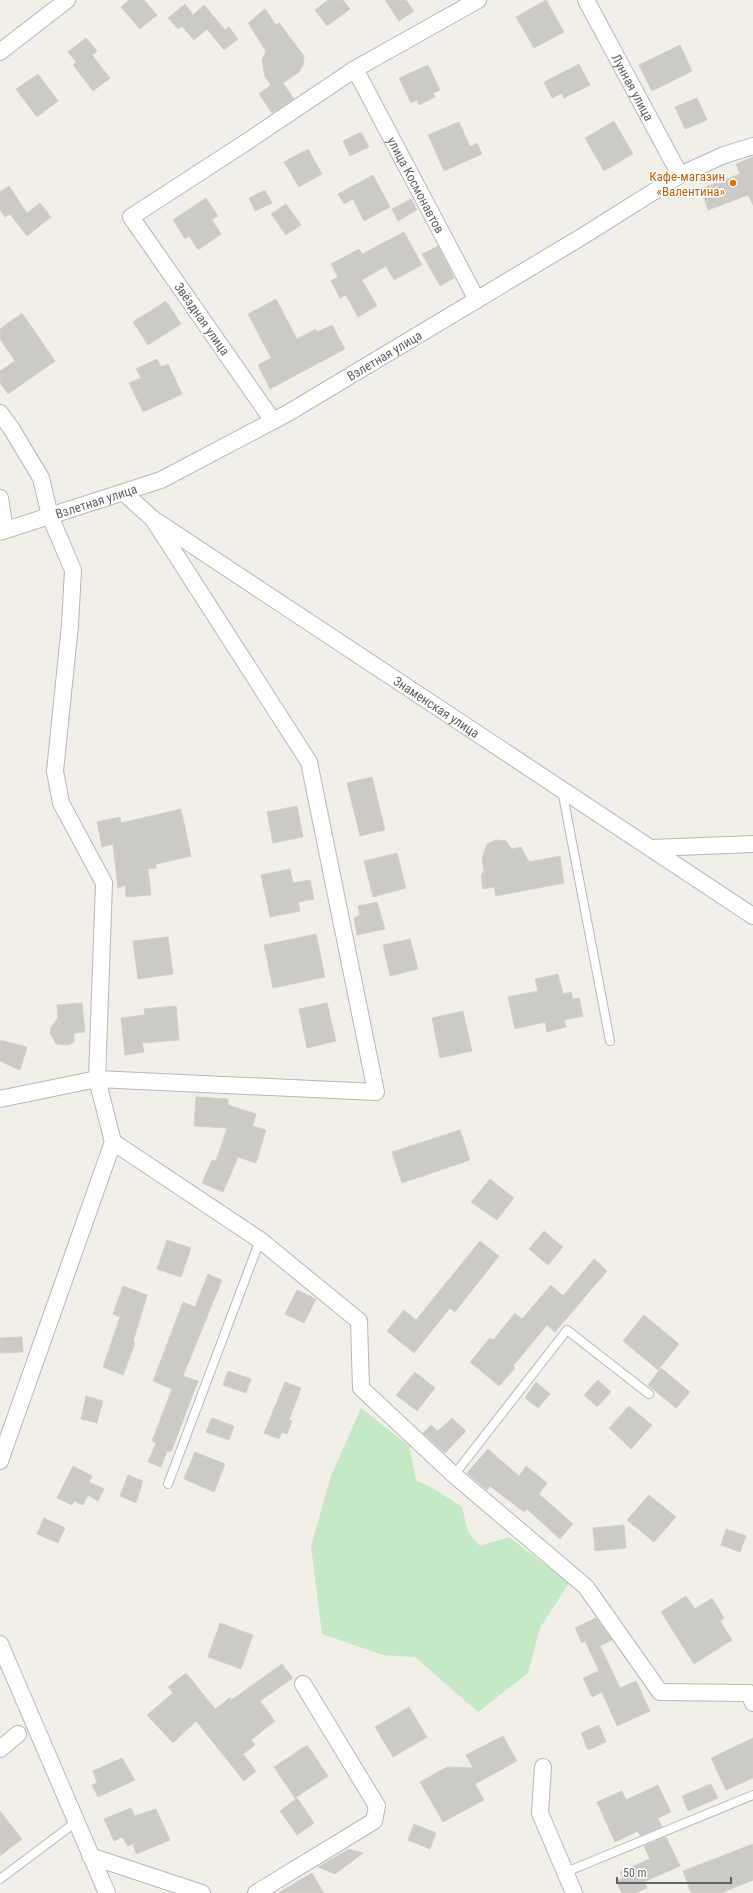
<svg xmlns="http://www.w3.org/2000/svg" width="753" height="1893" viewBox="0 0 753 1893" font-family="'Roboto Condensed',sans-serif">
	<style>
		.green { fill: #c5e8c5 }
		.building { fill: #cccac5; stroke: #d6d1c6 }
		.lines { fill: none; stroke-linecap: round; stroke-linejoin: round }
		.service-casing { stroke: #b5b8bc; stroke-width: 10 }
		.minor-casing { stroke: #b5b8bc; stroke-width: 18 }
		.service { stroke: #fff; stroke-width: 8 }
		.minor { stroke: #fff; stroke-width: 16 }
		.food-dot { fill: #e8710a; stroke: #fff; stroke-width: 1.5 }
		.labels { text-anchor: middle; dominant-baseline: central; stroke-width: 3; stroke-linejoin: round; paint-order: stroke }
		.street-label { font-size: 13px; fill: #5f6368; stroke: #fff }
		.food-label { font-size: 13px; fill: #c56008; stroke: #fff; text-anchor: end }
	</style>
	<rect width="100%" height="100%" fill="#f1efe8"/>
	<path class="green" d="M361 1408 409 1446 416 1480 436 1490 462 1507 468 1532 480 1546 509 1537 569 1583 540 1628 528 1673 478 1712 415 1657 383 1655 322 1634 311 1546 331 1476Z"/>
	<path class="building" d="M129 0H144L157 15 140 29 121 7Z
		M328 0H343L350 9 327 26 315 10Z
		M385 0H406L414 11 399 21Z
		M546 0 564 32 534 48 516 17Z
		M185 4 193 15 204 5 225 30 229 27 238 39 224 50 207 29 194 40 182 26 178 29 168 18Z
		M265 9 276 25 279 23 304 56 303 65 298 73 283 83 294 99 272 113 259 94 271 85 265 77 262 60 266 51 248 23Z
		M86 38 97 51 92 55 110 78 93 91 73 65 76 62 68 52Z
		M680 45 692 71 652 91 639 65Z
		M579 64 590 85 564 98 562 93 552 98 544 82Z
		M428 65 440 90 433 93 435 97 419 105 417 100 411 103 399 78Z
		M38 74 58 101 37 117 16 89Z
		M697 98 707 120 685 129 675 107Z
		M614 121 633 154 604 171 585 138Z
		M459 122 470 147 477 143 482 154 444 171 428 135Z
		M361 132 369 147 350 156 343 141Z
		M308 149 322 174 299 187 284 162Z
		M753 157V205L748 195 708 210 701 189 740 174 736 164Z
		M373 175 390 207 364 221 353 199 344 204 338 194Z
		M9 186 27 213 40 203 51 217 27 236 10 214 5 217 0 210V192Z
		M265 190 272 203 255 211 249 198Z
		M206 198 218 216 212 220 221 234 198 250 189 236 185 239 173 220Z
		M411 199 417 210 398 221 392 209Z
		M286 204 301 225 286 235 271 214Z
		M404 232 422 265 394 280 386 266 362 280 377 306 358 317 346 295 340 298 331 281 338 277 331 264 359 249 362 254Z
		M438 246 454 278 440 286 422 254Z
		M276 299 297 339 316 329 317 332 332 325 345 349 270 389 258 365 271 358 248 314Z
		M166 301 181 324 148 345 133 322Z
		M22 313 55 361 8 394 0 383V371L15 361 0 339V329Z
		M157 359 161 367 168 364 182 394 143 412 129 383 141 378 136 369Z
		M372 777 385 830 360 836 347 783Z
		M297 806 303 837 273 843 267 812Z
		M181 809 191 856 156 864V868L148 869 151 895 126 897 125 885 118 888 113 844 102 847 97 822 120 817 121 823Z
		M496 840 506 841 512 849 521 847 529 862 560 856 564 883 496 896 494 887 483 889 481 876 484 871 482 858 487 844Z
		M397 853 406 888 373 897 364 861Z
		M290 869 293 883 310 880 314 899 298 902 300 911 270 917 261 875Z
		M377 902 385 929 357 935 354 918 360 915 358 906Z
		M316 934 325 977 273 988 264 945Z
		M168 937 173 974 138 979 133 941Z
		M410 939 418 969 390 976 383 945Z
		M558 974 563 994 571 992 573 999 579 998 583 1016 564 1020 566 1027 547 1032 545 1022 515 1029 508 997 538 991 535 979Z
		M82 1003 85 1032 74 1033V1042L68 1045 56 1044 50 1033 51 1027 58 1018 57 1005Z
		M327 1003 336 1041 307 1048 299 1009Z
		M176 1006 179 1040 142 1043 144 1052 125 1055 121 1018 145 1015 144 1009Z
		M463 1011 472 1051 440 1058 432 1018Z
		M0 1040 27 1047 20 1070 0 1061Z
		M196 1097 228 1099V1105L256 1114 253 1126 266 1130 256 1163 238 1157 223 1192 202 1183 212 1160 216 1161 227 1128 194 1126Z
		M460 1130 470 1160 402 1183 392 1152Z
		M490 1179 514 1198 497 1220 471 1202Z
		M544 1231 563 1247 548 1265 529 1249Z
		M167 1240 191 1248 181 1277 157 1269Z
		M480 1241 499 1256 455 1312 450 1308 414 1353 387 1331 404 1310 416 1320Z
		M594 1259 607 1271 555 1332 547 1325 513 1366 515 1368 499 1386 470 1362 490 1338 493 1340 515 1313 522 1319 551 1285 563 1296Z
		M208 1274 222 1280 183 1376 198 1381 171 1452 167 1451 161 1467 148 1462 156 1443 152 1441 172 1389 153 1381 183 1302 195 1307Z
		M123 1286 147 1295 133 1342 135 1343 123 1375 103 1367 120 1317 113 1314Z
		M297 1290 316 1299 304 1323 285 1314Z
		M644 1315 679 1344 658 1370 623 1341Z
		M22 1337 23 1352 0 1353V1338Z
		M661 1368 690 1392 676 1408 648 1385Z
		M228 1371 251 1379 246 1393 223 1385Z
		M415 1372 435 1388 417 1411 396 1395Z
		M598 1380 611 1392 597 1407 584 1395Z
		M285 1382 301 1388 289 1420 292 1421 287 1434 282 1432 279 1439 264 1433Z
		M536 1382 550 1394 538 1408 525 1398Z
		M86 1396 103 1401 97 1423 81 1419Z
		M629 1406 652 1425 631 1449 609 1428Z
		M212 1418 234 1426 229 1440 206 1432Z
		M452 1418 466 1431 445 1453 423 1433 431 1425 438 1431Z
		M488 1449 519 1476 526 1466 547 1483 539 1494 573 1524 560 1539 527 1509 524 1512 490 1486 487 1490 467 1473Z
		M195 1452 225 1464 214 1492 184 1479Z
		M73 1466 92 1476 89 1482 104 1489 98 1501 88 1495 83 1505 74 1501 72 1505 57 1498Z
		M128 1475 143 1481 136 1503 120 1496Z
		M649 1495 676 1517 654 1542 627 1520Z
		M44 1518 65 1528 58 1543 37 1534Z
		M624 1525 626 1548 595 1551 593 1528Z
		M726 1529 746 1536 740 1552 721 1545Z
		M686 1596 695 1609 712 1598 724 1618 720 1621 732 1640 694 1664 661 1612Z
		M596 1618 612 1640 600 1646 620 1688 636 1681 650 1711 617 1726 602 1692 592 1697 583 1678 599 1671 585 1641 582 1643 575 1628Z
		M220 1623 253 1635 241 1669 208 1657Z
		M282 1664 293 1678 260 1701 275 1721 251 1740 255 1745 243 1754 256 1771 244 1781 196 1721 173 1743 147 1715 173 1693 168 1687 186 1673 215 1709 231 1697 230 1701Z
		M409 1707 427 1737 393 1757 375 1727Z
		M599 1725 606 1742 588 1750 581 1733Z
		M503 1736 517 1761 475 1784 484 1800 443 1822 420 1782 447 1767 473 1768 466 1755Z
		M753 1738V1778L726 1790 711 1758Z
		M307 1745 328 1776 295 1798 274 1767Z
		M122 1758 135 1780 98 1797 92 1785 97 1783 93 1771Z
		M711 1784 718 1798 688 1811 682 1796Z
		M658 1785 671 1812 658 1818 662 1827 640 1836 638 1831 615 1842 597 1802 622 1791 626 1800Z
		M297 1798 314 1823 297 1835 280 1811Z
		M131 1808 135 1816 156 1809 170 1840 136 1854 133 1844 128 1846 122 1837 114 1841 104 1819Z
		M0 1811 22 1839 0 1856Z
		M414 1824 436 1833 430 1849 408 1840Z
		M666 1837 680 1866 644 1882 647 1888 635 1893H622L616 1881 623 1878 620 1872 650 1859 644 1846Z
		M753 1844V1880L721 1893H691L683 1871Z
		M349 1849 363 1853 335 1874 318 1867Z
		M312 1873 324 1893H278Z"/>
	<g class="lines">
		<defs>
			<path id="service" d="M562 790 610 1041
				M454 1475 567 1330 649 1394
				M168 1484 260 1240
				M566 1872 753 1795
				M0 1879 76 1822"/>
			<g id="minor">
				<path id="s1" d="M586 0 680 175"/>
				<path d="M0 52 67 0"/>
				<path id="s2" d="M355 69 477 300"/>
				<path d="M0 413 11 428 41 478 50 516 73 570 70 625 55 771 61 803 104 883 97 1079 376 1092 309 762 153 519"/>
				<path d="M273 421 131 217 248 141 355 69 478 0"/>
				<path id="s3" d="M124 493 153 519 753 916"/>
				<path d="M0 498 5 530"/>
				<path id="s4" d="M0 532 161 480 288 413 583 236 680 175 724 155 753 146"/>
				<path d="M652 848 753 844"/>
				<path d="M0 1099 97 1079 113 1142 260 1240 359 1321 361 1388 454 1475 586 1587 660 1692 749 1693 753 1703"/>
				<path d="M0 1461 113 1142"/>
				<path d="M0 1644 107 1893"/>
				<path d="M0 1749 18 1734"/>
				<path d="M543 1767 540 1813 574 1893"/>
				<path d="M90 1856 202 1893"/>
				<path d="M256 1893 374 1821 377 1806 303 1684"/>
			</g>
		</defs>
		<use href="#service" class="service-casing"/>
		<use href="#minor" class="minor-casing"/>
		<use href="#service" class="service"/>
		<use href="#minor" class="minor"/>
	</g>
	<circle class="food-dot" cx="733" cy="183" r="4"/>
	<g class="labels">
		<g class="street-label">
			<text stroke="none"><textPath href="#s1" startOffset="99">Лунная улица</textPath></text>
			<text stroke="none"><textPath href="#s2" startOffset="131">улица Космонавтов</textPath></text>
			<text transform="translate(202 319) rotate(55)">Звёздная улица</text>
			<text stroke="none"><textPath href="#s4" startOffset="425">Взлетная улица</textPath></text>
			<text stroke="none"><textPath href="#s4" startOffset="101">Взлетная улица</textPath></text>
			<text stroke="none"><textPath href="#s3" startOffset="379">Знаменская улица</textPath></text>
		</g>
		<g class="food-label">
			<text x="725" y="176">Кафе-магазин<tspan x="725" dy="15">«Валентина»</tspan></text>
		</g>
	</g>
	<path d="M617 1877v6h114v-6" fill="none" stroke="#5f6368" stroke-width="2"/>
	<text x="623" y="1877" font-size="12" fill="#5f6368" stroke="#ffffff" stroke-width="3" paint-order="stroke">50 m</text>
</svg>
